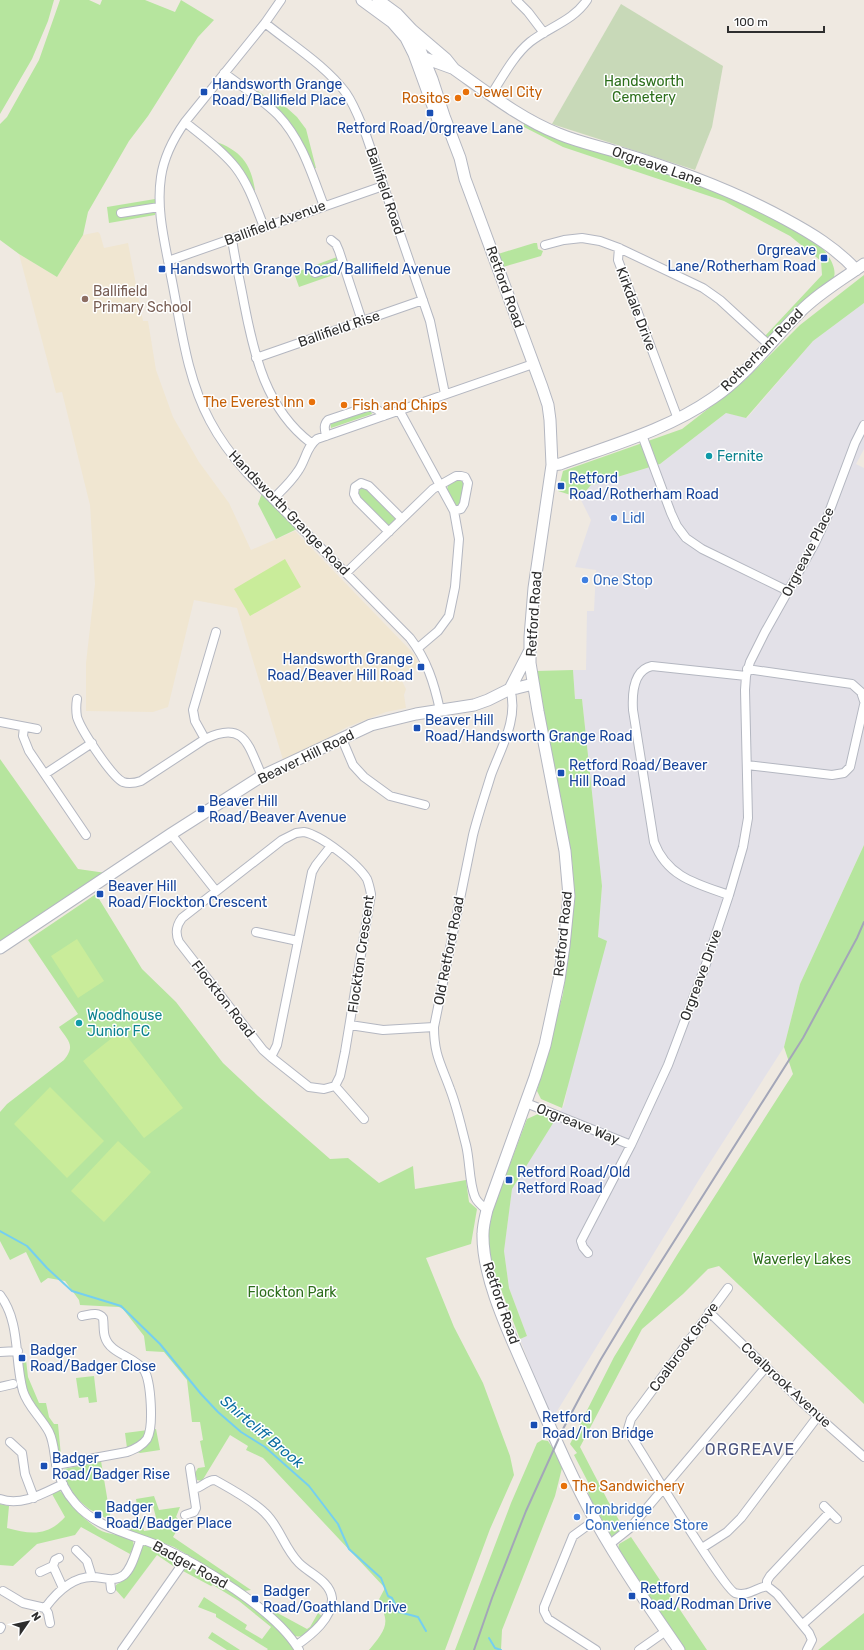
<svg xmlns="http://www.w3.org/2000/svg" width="864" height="1650" viewBox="0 0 864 1650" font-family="Rubik,sans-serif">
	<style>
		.industrial { fill: #e3e1e8 }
		.education { fill: #f0e6d1 }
		.green { fill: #b6e59e }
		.cemetery { fill: #c8d9b8 }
		.pitch { fill: #c9ec9a }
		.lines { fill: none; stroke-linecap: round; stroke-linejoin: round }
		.stream { stroke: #75cff0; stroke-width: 2 }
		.minor-casing { stroke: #b4b7c1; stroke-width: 10 }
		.secondary-casing { stroke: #b4b7c1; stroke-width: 13 }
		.minor { stroke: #fff; stroke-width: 8 }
		.secondary { stroke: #fff; stroke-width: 11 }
		.rail { stroke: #a3a6b8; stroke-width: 2 }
		.transit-dot { fill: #1a4fb4; stroke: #fff; stroke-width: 1.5 }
		.food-dot { fill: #e8710a; stroke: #fff; stroke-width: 1.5 }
		.education-dot { fill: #8d6e63; stroke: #fff; stroke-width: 1.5 }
		.culture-dot { fill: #0f9aa8; stroke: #fff; stroke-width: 1.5 }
		.shop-dot { fill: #3f7fe0; stroke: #fff; stroke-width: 1.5 }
		.labels { text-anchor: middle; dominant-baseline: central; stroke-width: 3; stroke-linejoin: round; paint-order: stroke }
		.park-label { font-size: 14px; fill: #2c6e1b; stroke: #fff }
		.transit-label { font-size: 14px; fill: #164399; stroke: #fff; text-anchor: start }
		.food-label { font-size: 14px; fill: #c56008; stroke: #fff; text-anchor: start }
		.street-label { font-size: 14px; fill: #2e2e2e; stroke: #fff }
		.education-label { font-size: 14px; fill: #785e54; stroke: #fff; text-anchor: start }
		.culture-label { font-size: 14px; fill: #0d838f; stroke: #fff; text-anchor: start }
		.shop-label { font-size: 14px; fill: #366cbe; stroke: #fff; text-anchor: start }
		.water-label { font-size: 15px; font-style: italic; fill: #0d6fa3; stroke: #fff }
		.quarter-label { font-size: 16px; letter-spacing: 1px; fill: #4d5680; stroke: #fff }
	</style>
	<rect width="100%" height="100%" fill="#efe9e1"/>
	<path class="industrial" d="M864 303V449L856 464 864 468V845L800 984 784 1047 700 1178 551 1421 520 1339 527 1336 509 1288 504 1251 512 1189 564 1105 598 937 602 886 582 699H575L573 670H586L587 611H594L596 570 575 567 591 520 580 498 591 485 660 464 726 413 747 418 813 341Z"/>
	<path class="education" d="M98 232 100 234 104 248 128 243 143 321H148L156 370 173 417 199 462 229 503 251 550 295 531 413 653 420 665 401 679 406 689 404 695 406 708 386 712 347 727 284 763 237 608 194 600 168 707 153 712 86 711V663L95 584 90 505 62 392 56 393 19 254 57 277 83 235Z"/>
	<path class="green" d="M0 0H54L48 21 32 59 0 114Z
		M60 0H89L100 5 102 0H145L175 12 181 0 214 20 198 37 148 116 129 141 88 212 83 235 57 277 19 254 0 240V124L7 117 39 60Z
		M258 91 270 100 287 108 297 117 306 129 316 168 313 169 305 148 256 93Z
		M524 121C587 143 650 165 712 190 746 204 791 222 819 245 827 252 837 267 834 277L768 338 765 336 822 275 821 261 790 236 724 201 563 147 524 127Z
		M214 141C240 150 251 163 255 190L253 191Z
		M155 199V215L109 223 107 207Z
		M534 243H537L538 249 543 251 541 256 503 267 498 254Z
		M337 257 344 274 339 273 299 287 294 273Z
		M864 275V303L813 341 746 418 726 413 660 464 591 485 580 498 558 491 563 471 682 429 744 381 800 325Z
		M370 409 372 414 331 428 330 422Z
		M461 478 465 483 462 505 456 507 447 489 449 483Z
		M363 487H366L396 517 397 521 391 526H387L360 499 358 491Z
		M262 493 297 529 276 539 258 504Z
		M573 670 575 699H582L602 886 598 937 607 941 562 1108 541 1099 537 1091 563 994 575 898 572 861 536 671Z
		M0 759 78 869 106 873 0 944Z
		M864 845V1404L719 1266 708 1269 683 1294 642 1329 580 1447 608 1501 624 1529 614 1537 611 1536 590 1498 586 1486 589 1484 574 1455 577 1453 570 1444 614 1357 677 1255 793 1074 784 1047 800 984Z
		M96 894 142 969 176 1002 223 1063 258 1096 330 1159 348 1158 379 1183 413 1166 415 1189 466 1180 469 1202 477 1209 471 1244 426 1258 454 1327 483 1383 510 1456 514 1475 490 1529 445 1650H369C382 1634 394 1622 377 1603L385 1588 263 1458 246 1450 248 1446 230 1435 202 1481 197 1480 195 1473 198 1468 205 1467 200 1441 203 1440 200 1422H192L187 1380 164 1352 146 1351 144 1336 123 1309 119 1307 80 1305 79 1300 65 1281 48 1278 41 1283 26 1252 10 1260 0 1241V1112L7 1104 64 1060C76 1045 68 1041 59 1027L78 1014 28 940Z
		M538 1114 555 1120 512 1189 504 1251 509 1288 527 1336 520 1339 492 1266 489 1248V1229L493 1209 527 1119Z
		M21 1360H26L28 1377 39 1403H46L49 1417 54 1424H58L61 1456H59L53 1434 29 1397 24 1383Z
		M94 1376 97 1402 89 1403 88 1397 79 1398 76 1378Z
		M156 1429 160 1450 140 1453 127 1448 125 1433Z
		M542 1440 548 1441 563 1464 555 1496 502 1630 501 1650H455L511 1503 537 1443Z
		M101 1461 111 1521 118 1523 141 1519 144 1531 159 1529 153 1506 138 1510 136 1499 154 1496 159 1510 180 1507 176 1517 182 1522 173 1537 251 1590 244 1591 200 1562 174 1547 113 1524 111 1521 89 1509 76 1498 63 1476 64 1469Z
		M55 1491H60C66 1496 71 1503 76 1510 82 1517 90 1523 98 1529 109 1536 122 1533 133 1541L134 1546 130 1554 81 1527 75 1535 37 1544 13 1566 0 1565V1504L9 1506 7 1528C30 1534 47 1537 65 1517L52 1494Z
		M631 1537 707 1650H685L618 1549 619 1544Z
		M146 1545 160 1551 176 1559V1568L157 1555 124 1599 115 1589 116 1585 127 1578 132 1572 141 1547Z
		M188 1566C219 1579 279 1621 294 1650H267L268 1649 216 1617V1614L198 1607 204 1597 247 1625 245 1629 262 1639 271 1627 239 1601 213 1585 211 1586 183 1571 185 1567Z
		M272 1610 307 1629 310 1627 318 1613 323 1617C317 1625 306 1639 295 1636L271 1611Z
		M864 1613V1650H817H818Z
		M212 1632 240 1650H227L208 1638Z"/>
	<path class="cemetery" d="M621 4 723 66 712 127 695 170 552 124Z"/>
	<path class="pitch" d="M285 559 301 587 250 616 234 589Z
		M77 939 104 981 78 998 51 956Z
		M122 1030 183 1108 144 1138 83 1061Z
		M50 1087 104 1141 67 1178 14 1124Z
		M118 1141 151 1172 104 1222 71 1191Z"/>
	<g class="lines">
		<path class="stream" d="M0 1231 27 1246 47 1268 72 1291 121 1306 160 1344 201 1394 218 1412 241 1432 265 1447 309 1486 338 1524 349 1549 381 1578 388 1596 392 1598 399 1612 418 1617 426 1631
			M489 1638 495 1648 501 1650"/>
		<defs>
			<path id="minor" d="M281 0 265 23 185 122C173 139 164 156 161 177 156 210 165 243 171 276 181 325 186 376 210 421 220 440 233 457 247 473L410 638C427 660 434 683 440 710
				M516 0 528 12 544 33
				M265 23C292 45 325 65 346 93 355 106 360 121 366 135L430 321 445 394
				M224 73C242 87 262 99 278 115 302 140 312 175 324 206
				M491 95C502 78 514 55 530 42 549 27 573 21 587 0
				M185 122C203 137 222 150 236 168 249 185 256 207 264 227
				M121 213 159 207
				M232 239C235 260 240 281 244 303 254 355 266 409 311 443
				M331 240 336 244 339 251 362 321
				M545 245 564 240 582 238 600 241 619 248 703 288 720 300 769 345
				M619 248 618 260 678 419
				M168 261 383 186
				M315 273 343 263
				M256 358 423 300
				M399 410 454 511 459 539 455 587 449 616 438 631 418 648
				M642 435 671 513 677 526 686 538 702 549 788 591
				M326 436C325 430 323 425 328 420L367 407C374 406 379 410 384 416
				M273 499C282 490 291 482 298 471 306 460 306 447 317 439L533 364
				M389 532 357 500 354 494 355 487 361 483 369 486 402 519
				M346 573 433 489 456 476H461L465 477 468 483 464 504 461 509 454 511
				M747 669 852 684 861 692 864 701
				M77 699C76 705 76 711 77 717 81 730 112 777 123 782 129 784 135 783 141 781L205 739C245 720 248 745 262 776
				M0 722 37 729
				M24 727 23 736 29 751 86 835
				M205 739 195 721 193 710 216 632
				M342 739 353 765 364 777 390 796 425 805
				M747 765 832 775 844 773 850 767 864 705
				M45 774 92 743
				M304 832C321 835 358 864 367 879 369 884 370 889 371 894L345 1052 340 1076 335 1086 324 1089 309 1087 271 1057 263 1050 179 942C175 933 176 926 182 918L282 840 296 833Z
				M171 834 216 891
				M729 895C697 884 667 877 654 842L633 710C632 693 633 670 652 666L746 676
				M256 932 298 941
				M350 1025 383 1030 434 1027
				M271 1057 277 1045 312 872 316 865 331 846
				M335 1086 364 1119
				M526 1103 631 1145
				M487 1210C482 1206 477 1202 475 1197 469 1183 470 1161 466 1145 461 1126 457 1107 450 1089 441 1064 434 1055 434 1027L473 835C478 815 485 795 491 775 501 748 519 718 510 689
				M588 1253 583 1247 581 1241 631 1145 668 1065 706 964 729 895 743 847 748 818 745 690 746 676 750 662 765 632 815 543 828 515 855 443 864 425
				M728 1288 631 1419 628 1429 631 1436C644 1456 724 1589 735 1593 747 1597 756 1588 767 1586
				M0 1295C21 1323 14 1359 23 1391 28 1407 41 1417 49 1432 54 1442 54 1453 56 1464 59 1479 66 1493 76 1504 96 1527 130 1534 157 1545 199 1564 276 1610 299 1650
				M709 1312 804 1404 864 1457
				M0 1352 18 1351
				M0 1387 13 1384
				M10 1442 22 1453 25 1474 34 1498
				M56 1465 127 1452C135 1449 142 1446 147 1439 154 1427 151 1381 144 1370 134 1356 110 1354 105 1337 103 1331 104 1324 103 1318 98 1311 89 1315 82 1316
				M194 1489C203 1487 208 1479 215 1480 231 1489 252 1500 265 1513 280 1527 284 1548 299 1563 310 1574 330 1581 332 1598 333 1618 311 1635 297 1645
				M0 1499C21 1507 44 1493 63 1484
				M824 1506 837 1519
				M185 1515 194 1512 196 1508 190 1468
				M595 1520 573 1536 544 1607V1611L548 1619 596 1650
				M610 1544 630 1528 766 1367
				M702 1548 727 1532 741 1518 818 1416
				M76 1550 87 1561 92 1577
				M59 1558 55 1560 53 1566 63 1588
				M40 1572 53 1566
				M110 1580 111 1589
				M767 1586V1581L770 1576 830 1512
				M767 1586 777 1594 809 1633 812 1640 807 1650
				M3 1591 23 1603 45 1608 48 1613 50 1623
				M45 1608C56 1593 71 1577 92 1577 104 1577 113 1583 124 1575 133 1567 136 1550 141 1539
				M803 1624 864 1570
				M0 1629 1 1627
				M122 1650 186 1559
				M639 1650 666 1631"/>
			<path id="secondary" d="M362 0 392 22 406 38 414 54 441 128
				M378 0 397 14 412 30 446 59 454 69C488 93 521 119 559 134 578 142 598 146 617 152 675 169 732 190 785 219 811 233 836 248 856 270
				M412 30 432 79 444 116 460 158 465 179 542 387 548 405 550 420 552 465 534 588 530 637V663L538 711 565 851 569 896 564 946 559 980 545 1045 535 1077 487 1210C485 1218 483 1226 483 1234 482 1277 509 1333 526 1372 548 1422 569 1473 595 1520 620 1565 650 1608 679 1650
				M419 56 452 68
				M552 465 560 464C612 445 667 430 713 398 746 376 771 341 799 313 817 294 843 279 864 264
				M510 689 529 652
				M0 948 171 834 262 776 371 725 416 714 474 705 488 700 510 689 517 688 533 684"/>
		</defs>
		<use href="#minor" class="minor-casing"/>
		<use href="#secondary" class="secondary-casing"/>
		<use href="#minor" class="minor"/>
		<use href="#secondary" class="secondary"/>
		<path class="rail" d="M474 1650 492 1598 526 1511 563 1429 581 1395 601 1359 633 1306 803 1038 857 938 864 922"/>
	</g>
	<g class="transit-dot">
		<rect x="200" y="88" width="8" height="8" rx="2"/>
		<rect x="426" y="109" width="8" height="8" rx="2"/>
		<rect x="820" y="254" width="8" height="8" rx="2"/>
		<rect x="158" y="265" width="8" height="8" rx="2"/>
		<rect x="557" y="482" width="8" height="8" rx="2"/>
		<rect x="417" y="663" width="8" height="8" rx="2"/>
		<rect x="413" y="724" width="8" height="8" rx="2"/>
		<rect x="557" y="769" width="8" height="8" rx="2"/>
		<rect x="197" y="805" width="8" height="8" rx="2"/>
		<rect x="96" y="890" width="8" height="8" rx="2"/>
		<rect x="505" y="1176" width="8" height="8" rx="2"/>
		<rect x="18" y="1354" width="8" height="8" rx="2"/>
		<rect x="530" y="1421" width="8" height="8" rx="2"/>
		<rect x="40" y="1462" width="8" height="8" rx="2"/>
		<rect x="94" y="1511" width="8" height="8" rx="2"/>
		<rect x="628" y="1592" width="8" height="8" rx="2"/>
		<rect x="251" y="1595" width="8" height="8" rx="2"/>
	</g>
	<g class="food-dot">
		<circle cx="466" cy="92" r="4"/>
		<circle cx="458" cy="98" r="4"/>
		<circle cx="312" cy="402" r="4"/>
		<circle cx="344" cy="405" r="4"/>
		<circle cx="564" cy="1486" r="4"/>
	</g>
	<circle class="education-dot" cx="85" cy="299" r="4"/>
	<g class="culture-dot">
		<circle cx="709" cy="456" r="4"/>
		<circle cx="79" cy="1023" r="4"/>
	</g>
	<g class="shop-dot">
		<circle cx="614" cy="518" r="4"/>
		<circle cx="585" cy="580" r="4"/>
		<circle cx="577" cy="1517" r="4"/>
	</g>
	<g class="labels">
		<g class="park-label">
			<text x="644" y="81">Handsworth<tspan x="644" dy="16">Cemetery</tspan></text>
			<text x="802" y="1259">Waverley Lakes</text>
			<text x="292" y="1292">Flockton Park</text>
		</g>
		<g class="transit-label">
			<text x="212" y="84">Handsworth Grange<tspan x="212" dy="16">Road/Ballifield Place</tspan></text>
			<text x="430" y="128" text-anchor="middle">Retford Road/Orgreave Lane</text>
			<text x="816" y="250" text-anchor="end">Orgreave<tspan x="816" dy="16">Lane/Rotherham Road</tspan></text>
			<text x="170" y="269">Handsworth Grange Road/Ballifield Avenue</text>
			<text x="569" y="478">Retford<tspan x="569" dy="16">Road/Rotherham Road</tspan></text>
			<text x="413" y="659" text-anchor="end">Handsworth Grange<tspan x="413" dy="16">Road/Beaver Hill Road</tspan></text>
			<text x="425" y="720">Beaver Hill<tspan x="425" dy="16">Road/Handsworth Grange Road</tspan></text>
			<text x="569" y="765">Retford Road/Beaver<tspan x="569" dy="16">Hill Road</tspan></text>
			<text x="209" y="801">Beaver Hill<tspan x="209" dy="16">Road/Beaver Avenue</tspan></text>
			<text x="108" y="886">Beaver Hill<tspan x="108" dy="16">Road/Flockton Crescent</tspan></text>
			<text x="517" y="1172">Retford Road/Old<tspan x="517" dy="16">Retford Road</tspan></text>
			<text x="30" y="1350">Badger<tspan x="30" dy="16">Road/Badger Close</tspan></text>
			<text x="542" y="1417">Retford<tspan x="542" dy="16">Road/Iron Bridge</tspan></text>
			<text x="52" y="1458">Badger<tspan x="52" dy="16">Road/Badger Rise</tspan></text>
			<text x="106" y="1507">Badger<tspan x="106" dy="16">Road/Badger Place</tspan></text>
			<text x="640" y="1588">Retford<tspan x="640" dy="16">Road/Rodman Drive</tspan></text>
			<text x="263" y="1591">Badger<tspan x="263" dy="16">Road/Goathland Drive</tspan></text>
		</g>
		<g class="food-label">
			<text x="474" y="92">Jewel City</text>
			<text x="450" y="98" text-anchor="end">Rositos</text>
			<text x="304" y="402" text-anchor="end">The Everest Inn</text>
			<text x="352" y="405">Fish and Chips</text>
			<text x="572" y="1486">The Sandwichery</text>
		</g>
		<g class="street-label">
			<text transform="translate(657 166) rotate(19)">Orgreave Lane</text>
			<text transform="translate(385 191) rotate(71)">Ballifield Road</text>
			<text transform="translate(275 223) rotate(-20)">Ballifield Avenue</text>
			<text transform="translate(505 287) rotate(70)">Retford Road</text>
			<text transform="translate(636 309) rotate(69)">Kirkdale Drive</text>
			<text transform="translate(339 329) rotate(-19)">Ballifield Rise</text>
			<text transform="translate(762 350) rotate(-45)">Rotherham Road</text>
			<text transform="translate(289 513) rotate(46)">Handsworth Grange Road</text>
			<text transform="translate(808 552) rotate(-63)">Orgreave Place</text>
			<text transform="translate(534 614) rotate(-86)">Retford Road</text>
			<text transform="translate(306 757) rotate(-26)">Beaver Hill Road</text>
			<text transform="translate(563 934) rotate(-84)">Retford Road</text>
			<text transform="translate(449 951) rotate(-79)">Old Retford Road</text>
			<text transform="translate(361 954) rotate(-82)">Flockton Crescent</text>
			<text transform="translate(701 975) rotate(-70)">Orgreave Drive</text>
			<text transform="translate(223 999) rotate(52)">Flockton Road</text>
			<text transform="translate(578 1124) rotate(22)">Orgreave Way</text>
			<text transform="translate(501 1303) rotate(71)">Retford Road</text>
			<text transform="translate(684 1347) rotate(-54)">Coalbrook Grove</text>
			<text transform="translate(786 1385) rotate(43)">Coalbrook Avenue</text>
			<text transform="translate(190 1565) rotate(29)">Badger Road</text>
		</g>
		<g class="education-label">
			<text x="93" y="291">Ballifield<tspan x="93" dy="16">Primary School</tspan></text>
		</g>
		<g class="culture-label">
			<text x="717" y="456">Fernite</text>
			<text x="87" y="1015">Woodhouse<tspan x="87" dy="16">Junior FC</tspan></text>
		</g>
		<g class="shop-label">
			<text x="622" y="518">Lidl</text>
			<text x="593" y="580">One Stop</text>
			<text x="585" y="1509">Ironbridge<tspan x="585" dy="16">Convenience Store</tspan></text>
		</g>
		<g class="water-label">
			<text transform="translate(262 1432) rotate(40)">Shirtcliff Brook</text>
		</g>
		<g class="quarter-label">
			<text x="750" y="1449">ORGREAVE</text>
		</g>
	</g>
	<g transform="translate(28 1622) rotate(56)" stroke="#ffffff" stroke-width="3" paint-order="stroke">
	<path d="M0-3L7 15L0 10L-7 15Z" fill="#2e2e2e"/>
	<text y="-6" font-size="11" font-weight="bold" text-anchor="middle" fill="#2e2e2e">N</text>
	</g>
	<path d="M728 26v6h96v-6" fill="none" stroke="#2e2e2e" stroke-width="2"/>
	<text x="734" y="26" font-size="12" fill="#2e2e2e" stroke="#ffffff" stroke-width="3" paint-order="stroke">100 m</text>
</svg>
